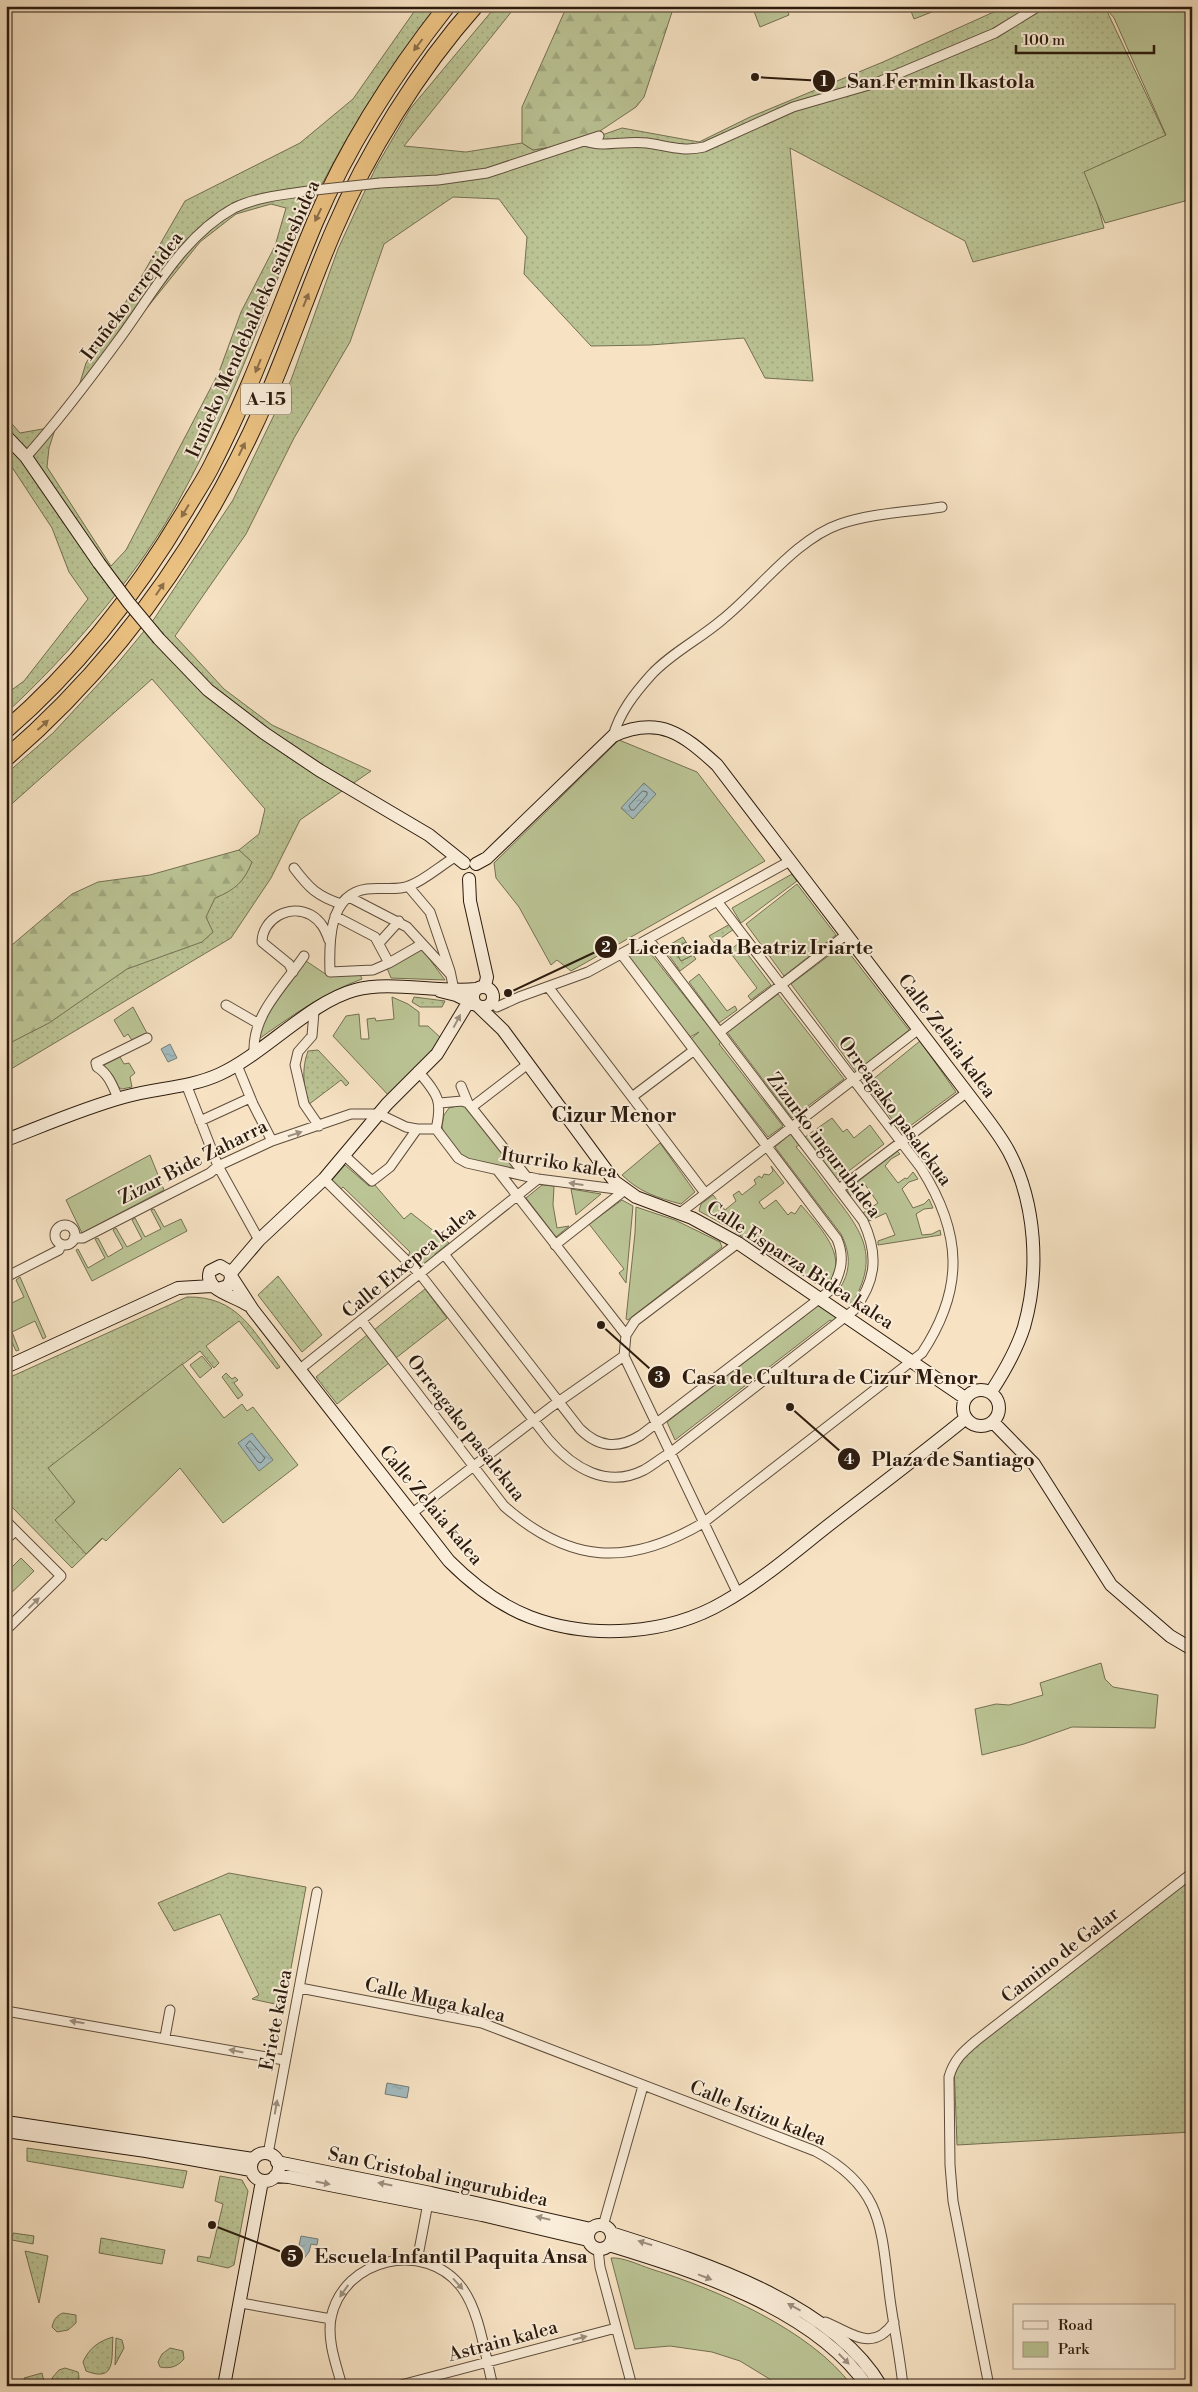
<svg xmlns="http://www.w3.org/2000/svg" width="1198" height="2392" viewBox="0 0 1198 2392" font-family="'Libre Bodoni',serif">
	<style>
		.grass { fill: url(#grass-dots); stroke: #747052 }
		.forest { fill: url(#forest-firs); stroke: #747052 }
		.green { fill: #bbc495; stroke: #747052 }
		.water { fill: url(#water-ripples); stroke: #737b78 }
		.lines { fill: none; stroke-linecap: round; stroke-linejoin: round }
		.shore { stroke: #676b66; stroke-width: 1 }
		.street-casing { stroke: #5f4d3c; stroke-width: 11 }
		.secondary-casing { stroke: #2c1b0e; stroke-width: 14 }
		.highway-casing { stroke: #2c1b0e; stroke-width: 18 }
		.street { stroke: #faedd9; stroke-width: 9 }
		.secondary { stroke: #faedd9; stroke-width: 12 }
		.highway { stroke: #ecc282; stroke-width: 16 }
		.street-bridge-casing { stroke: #5f4d3c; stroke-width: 11; stroke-linecap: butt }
		.secondary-bridge-casing { stroke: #2c1b0e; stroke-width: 14; stroke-linecap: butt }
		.street-bridge { stroke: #faedd9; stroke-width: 9 }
		.secondary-bridge { stroke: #faedd9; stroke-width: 12 }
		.oneway { fill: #8c6e48 }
		.oneway2 { fill: #9d8e7e }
		.labels { text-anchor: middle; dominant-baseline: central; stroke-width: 4; stroke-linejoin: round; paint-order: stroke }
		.shield { fill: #faedd9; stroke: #6a5a4b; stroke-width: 1 }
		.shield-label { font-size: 18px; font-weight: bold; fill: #2c1b0e }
		.street-label { font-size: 19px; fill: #2c1b0e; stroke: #faedd9 }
		.quarter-label { font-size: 21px; font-weight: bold; fill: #2c1b0e; stroke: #faedd9 }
		.leader { fill: none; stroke: #2c1b0e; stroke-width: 2 }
		.callout-dot { fill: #2c1b0e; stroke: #faedd9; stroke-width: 2 }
		.mark-label { font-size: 15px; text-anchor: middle; font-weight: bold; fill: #fff }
		.callout-label { font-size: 20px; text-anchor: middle; font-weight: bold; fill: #2c1b0e; stroke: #faedd9; stroke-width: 4; stroke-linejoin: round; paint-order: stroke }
	</style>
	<defs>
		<pattern id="grass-dots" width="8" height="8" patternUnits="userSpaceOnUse" patternTransform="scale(1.25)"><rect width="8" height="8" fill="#bbc495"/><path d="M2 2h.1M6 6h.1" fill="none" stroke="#a1a87f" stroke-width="1.8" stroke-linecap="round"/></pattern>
		<pattern id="forest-firs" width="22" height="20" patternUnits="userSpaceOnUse" patternTransform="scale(1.25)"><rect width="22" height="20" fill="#bbc495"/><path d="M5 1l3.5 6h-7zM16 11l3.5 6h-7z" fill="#a1a87f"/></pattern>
		<pattern id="water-ripples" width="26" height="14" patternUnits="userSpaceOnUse" patternTransform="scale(1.25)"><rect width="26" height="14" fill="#a2bbbf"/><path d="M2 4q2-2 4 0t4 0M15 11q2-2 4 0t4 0" fill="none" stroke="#8ca0a3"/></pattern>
	</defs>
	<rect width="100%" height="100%" fill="#f7e3c4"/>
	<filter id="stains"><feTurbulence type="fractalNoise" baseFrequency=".004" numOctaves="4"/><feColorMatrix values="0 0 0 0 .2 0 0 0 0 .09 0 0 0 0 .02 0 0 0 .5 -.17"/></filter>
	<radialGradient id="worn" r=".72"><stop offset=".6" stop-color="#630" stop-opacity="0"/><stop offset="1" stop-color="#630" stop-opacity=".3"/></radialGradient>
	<path class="grass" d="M418 6H440C380 75 335 154 296 237 270 292 251 352 225 408 211 439 195 471 178 502 137 576 69 655 6 713V694L24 681 88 599 69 572 52 528 6 458V417L20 433 48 428 61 411 49 448 47 467 111 566 126 550 219 372 241 312 275 246 286 208 271 204 236 214 200 242 76 396 86 363 136 286 185 201 300 143 353 99Z
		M496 6H516L404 146 466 152 522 143 533 150 585 141 622 128 699 142 750 117 883 62 1007 6H1107L1105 7 1166 136 1090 177 1104 228 973 262 965 241 790 148 813 381 765 378 744 338 650 345 591 346 524 274 527 237 499 199 453 197 384 244 350 342 294 438 246 534 175 636 224 689 272 725 371 771 300 820 271 878 231 938 6 1072V1023L198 898 239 850 259 834 265 809 152 679 6 809V774L53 733 117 664 154 619 233 500 291 380 338 249 376 167 410 109Z
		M730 924 734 929 714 943 709 936Z
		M683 937 686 942 674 949 681 961 693 955 696 959 680 971 664 948Z
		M414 997 445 1001 442 1007H420L412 1002Z
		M318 1050 349 1083 346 1086 341 1080 308 1105C304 1086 301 1070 308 1051Z
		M278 1276 322 1335 302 1352 258 1295Z
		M425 1289 447 1318 396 1358 374 1330Z
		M187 1297C238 1296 253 1331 280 1367L277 1369 239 1321 206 1346 219 1363 214 1368 200 1351 49 1468 103 1538 72 1568 6 1501V1379Z
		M367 1335 389 1363 337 1404 316 1377Z
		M226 1373 232 1379 235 1377 238 1380 234 1383 243 1395 238 1399 222 1377Z
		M229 1873 306 1887 284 2006 252 1999 259 1995 220 1914 174 1931 158 1903Z
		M1192 1873V2132L957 2145 954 2062Z
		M27 2148 187 2171 183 2188 27 2161Z
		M220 2176 242 2180 248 2191 234 2265 228 2268 197 2261 198 2256 210 2258 223 2204 215 2201Z
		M13 2233 34 2236 33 2244 12 2240Z
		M101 2238 165 2250 162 2264 99 2253Z
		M25 2251 48 2256 39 2303Z
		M63 2313 76 2315V2323L68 2330 57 2332 52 2327C54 2319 56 2316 63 2313Z
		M113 2337C111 2358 117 2383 86 2371L83 2362C89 2348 99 2341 113 2337Z
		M116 2338 122 2340 124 2348 115 2365Z
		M170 2348 183 2351 184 2359C177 2367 170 2369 160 2367L158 2362 162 2354Z
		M65 2368 78 2372C83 2387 67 2386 56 2386L52 2378 59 2370Z
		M42 2373 45 2386H26L24 2378Z"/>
	<path class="forest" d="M567 6H674L644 97 636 107 585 141 533 150 522 143V107Z
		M239 850 252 862C244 882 235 890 215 898L206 917 213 932 202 942 127 969 49 1023 6 1045V950L72 894 98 882 150 875Z"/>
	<path class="green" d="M752 6H786L789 15 760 27Z
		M909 6H947L914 19Z
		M1192 6V199L1105 223 1084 172 1166 135 1114 18 1105 7Z
		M619 740 697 772 765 861 571 971 557 960 551 965 519 907 496 878 494 863Z
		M792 874 797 881 741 923 732 908Z
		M797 884 836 935 784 976 746 924Z
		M686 942 693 955 681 961 674 949Z
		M739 943 771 985 751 1000 748 996 757 988 729 951Z
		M648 945 653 952 651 954 721 1042 719 1044 783 1126 768 1137 691 1039 699 1032 690 1037 628 956Z
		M843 945 909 1030 856 1072 791 984Z
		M422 949 445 980 391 978 387 968Z
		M306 961 327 975 360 974 362 979C323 993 290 1017 256 1041L270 1010Z
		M699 974 727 1011 735 1006 737 1010 719 1023 689 982Z
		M778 994 844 1079 792 1118 727 1032Z
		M392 997 408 1004 419 1012V1026H428L442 1039 390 1097 333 1036 346 1016 359 1014 361 1039H369L367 1019 375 1018 376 1021 394 1019Z
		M133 1007 148 1035 133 1042 128 1034 124 1037 114 1020Z
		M920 1041 956 1092 902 1132 866 1085Z
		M120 1057 124 1064 129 1063 135 1073 130 1077 132 1087 122 1089 116 1086 104 1065Z
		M461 1105 467 1106 517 1168 515 1170 475 1162 462 1156 444 1136 442 1126 444 1115 449 1108Z
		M832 1118 843 1132 847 1129 854 1138 870 1125 884 1144 837 1180 805 1137Z
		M791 1133 799 1145 796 1147C809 1162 821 1178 832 1193 863 1232 880 1256 852 1304L835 1295C851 1275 852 1256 841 1234L775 1147Z
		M660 1143 695 1192 681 1204C658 1198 639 1192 622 1175Z
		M897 1151 900 1154 891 1159 885 1166 898 1183 905 1178 907 1179 913 1172 918 1179 909 1182 902 1189 913 1208 924 1204 929 1199 933 1208 924 1209 916 1214 922 1235 932 1234 940 1230 941 1235 878 1245V1241L895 1235 886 1213 869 1221 863 1213 878 1203 864 1183 850 1196 847 1190Z
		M150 1155 164 1190 82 1233 66 1200Z
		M345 1165 369 1186 374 1184 404 1219 411 1213 449 1243 435 1254 436 1256 423 1267 416 1265 408 1256 410 1252 343 1187 340 1190 331 1181Z
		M771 1166 784 1183 759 1202 764 1209 776 1200 788 1215 791 1212 795 1214 801 1205C819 1226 855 1262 823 1288L735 1232 740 1227 736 1223 730 1228 699 1211 701 1204 713 1195 725 1210 736 1201 733 1195 739 1191 742 1195 756 1184 754 1180 759 1176 762 1178 764 1174 769 1175 773 1171Z
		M542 1185 554 1186 553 1205 557 1228 569 1226 556 1237 526 1198Z
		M571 1189 601 1194 576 1215Z
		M622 1200 633 1206 626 1283 619 1273 624 1269 589 1224Z
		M636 1207 675 1220 720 1242 722 1247 628 1320 626 1319 635 1233Z
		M154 1209 164 1227 181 1219 187 1231 92 1281 76 1250 78 1249 88 1268 105 1258 95 1239 98 1238 108 1257 123 1248 113 1230 116 1228 127 1247 142 1239 132 1220 135 1218 145 1237 161 1229 151 1210Z
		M20 1277 46 1337 43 1339 35 1321 12 1332 19 1350 16 1351 6 1329V1306L24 1297 16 1280Z
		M819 1305 836 1316 834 1323 830 1320 675 1440 667 1422Z
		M202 1356 212 1368 200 1378 190 1365Z
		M182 1364 224 1418 242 1404 247 1411 253 1407 298 1465 223 1523 180 1468 106 1541 102 1538 86 1554 55 1520 75 1502 48 1468Z
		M21 1558 34 1571 6 1598V1573Z
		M1101 1663 1105 1679 1113 1687 1158 1695 1155 1728 1072 1727 1024 1744 982 1755 975 1709 996 1704 1009 1705 1043 1695 1040 1683Z
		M611 2258C623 2257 639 2265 651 2269 716 2289 811 2330 852 2386H781L740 2361 712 2352 670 2346 635 2349Z"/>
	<path class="water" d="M644 783 656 794 633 819 621 808Z
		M170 1044 177 1058 168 1062 161 1049Z
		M252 1433 273 1460 259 1471 238 1443Z
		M387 2083 409 2087 407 2098 385 2094Z
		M301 2236 318 2239 317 2245 311 2244 309 2252 302 2261 296 2260Z"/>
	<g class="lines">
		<path class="shore" d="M643 791 647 792V795L634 810H631L629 806Z
			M250 1441 265 1458 261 1463 258 1462 246 1446Z"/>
		<defs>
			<path id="street" d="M585 141C605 148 626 140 647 143 668 146 683 152 704 147L793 107 876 83 995 33 1039 6
				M380 183 438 180 487 173 599 136
				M26 457C60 419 90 379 120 338 153 293 183 236 234 208 259 196 289 194 315 190
				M613 736C620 712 634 694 651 675 671 653 700 639 723 619 759 590 796 539 840 524 872 513 909 512 942 507
				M294 868C309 888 317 896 341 904
				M408 886 430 912 450 971 454 990
				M349 897 407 927 451 975
				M335 916 375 937 389 963
				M380 942 399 921
				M422 944 389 963 373 970 330 972C329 944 328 894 367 889 381 887 396 891 409 886 425 880 440 866 455 857
				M293 972 289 964 262 942C262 919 290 903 311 915 321 921 325 929 329 940
				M549 988 705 1193
				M226 1005 259 1024
				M497 1007 519 997 588 972 790 861
				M314 1012 312 1036 298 1052 295 1065 304 1104 319 1126
				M720 1032 847 934
				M254 1053C252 1014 284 986 304 956
				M237 1065 253 1104 272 1141
				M418 1071C437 1094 443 1099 436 1129
				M186 1084 218 1166 259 1240
				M461 1086 468 1103
				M632 1097 693 1051
				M118 1098C113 1087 109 1074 97 1067L96 1063 147 1038
				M440 1103 462 1101 468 1103 526 1176
				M472 1107 528 1064
				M200 1121 250 1098
				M436 1129 458 1158 467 1163 538 1179 624 1190
				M344 1155 372 1181 390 1167 417 1129
				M498 1171 626 1335
				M324 1179 420 1274 549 1440C573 1468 607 1489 644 1470 653 1465 661 1458 670 1453L854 1310C876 1281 879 1255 863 1221L649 940
				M839 1189 966 1093
				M680 1213 919 1029
				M55 1235a10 10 0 1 1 20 0a10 10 0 1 1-20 0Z
				M74 1238H83L210 1173 218 1166 272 1141 351 1114H379L406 1127 417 1129H436
				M738 1243 635 1321 626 1335 624 1356 738 1594
				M555 1245 625 1190
				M444 1254 580 1429C599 1448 619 1449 641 1435L832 1289C841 1272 845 1258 837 1239L622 955
				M6 1277 59 1250 61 1244
				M362 1321 504 1506C570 1564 628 1567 703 1523L922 1353C965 1288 962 1233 921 1168L720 905
				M300 1369 538 1179
				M411 1514 551 1407 624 1356
				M6 1521 61 1576 6 1630
				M6 1539 12 1534
				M300 1988 482 2023 815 2151C884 2188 881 2229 890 2299 894 2328 900 2357 903 2386
				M6 2011 284 2060
				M165 2037 170 2010
				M268 2154 317 1892
				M603 2226 643 2086
				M598 2249 600 2267 632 2386
				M417 2261 428 2203
				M241 2303 331 2319
				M825 2322C851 2332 872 2354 894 2322
				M342 2386C336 2364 327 2341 331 2318 343 2258 425 2239 462 2288 480 2312 485 2356 493 2386
				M397 2386 616 2328
				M989 2386 953 2201 950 2165 949 2077C954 2059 964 2051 977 2040L1192 1873"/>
			<path id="secondary" d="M6 436 26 457 99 563
				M159 639 208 690 264 733 319 770 429 835 464 863
				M476 864 487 858 613 736C659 715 683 734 717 765L981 1111C991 1124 1001 1137 1009 1152 1036 1203 1040 1271 1024 1327 1017 1349 1004 1372 991 1392
				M469 879 470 901 487 977 485 986
				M473 997a10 10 0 1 1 20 0a10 10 0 1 1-20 0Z
				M440 991 456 995 478 1006 503 1030 615 1182 636 1197 692 1218 738 1243 965 1398
				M6 1140C45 1125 84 1108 124 1097 155 1088 190 1088 220 1074 264 1054 310 1002 355 990 389 980 438 993 476 989
				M230 1274 259 1240 324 1179 387 1104 437 1054 469 1001
				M231 1276 253 1310 449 1561C472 1584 499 1605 530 1617 591 1640 668 1635 724 1602 763 1580 799 1548 834 1521 878 1487 923 1453 966 1418
				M218 1289 228 1286 231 1279 230 1272 220 1266 210 1271C203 1290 233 1295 248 1305
				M6 1367 178 1288 212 1286
				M963 1408a18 18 0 1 1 36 0a18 18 0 1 1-36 0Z
				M993 1422 1034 1464 1111 1585 1170 1636 1192 1649
				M6 2122 253 2159
				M6 2131 146 2151 251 2170
				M251 2167a14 14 0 1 1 28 0a14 14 0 1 1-28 0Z
				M277 2162 431 2193 591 2229
				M275 2176 289 2177 482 2215 588 2240
				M588 2237a12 12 0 1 1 24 0a12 12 0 1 1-24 0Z
				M611 2233C699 2261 832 2302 881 2386
				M609 2245C694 2271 814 2309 867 2386
				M224 2386 262 2181"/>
			<path id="highway" d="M6 730C78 668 136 593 185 511 194 495 205 480 213 463 253 385 281 303 315 222 348 145 395 72 447 6
				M6 758C122 658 209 532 269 393 292 339 311 283 334 230 367 153 419 69 475 6"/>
		</defs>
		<use href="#street" class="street-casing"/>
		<use href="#secondary" class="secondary-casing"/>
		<use href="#highway" class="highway-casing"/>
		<use href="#street" class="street"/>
		<use href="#secondary" class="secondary"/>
		<use href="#highway" class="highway"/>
		<defs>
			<path id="street-bridge" d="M315 190 380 183"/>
			<path id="secondary-bridge" d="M99 563 129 603 159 639"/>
		</defs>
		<use href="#street-bridge" class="street-bridge-casing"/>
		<use href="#secondary-bridge" class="secondary-bridge-casing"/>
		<use href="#street-bridge" class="street-bridge"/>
		<use href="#secondary-bridge" class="secondary-bridge"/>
	</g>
	<defs><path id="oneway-solid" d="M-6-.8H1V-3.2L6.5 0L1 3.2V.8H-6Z" transform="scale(1.25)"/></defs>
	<g class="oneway">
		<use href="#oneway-solid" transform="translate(418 45) rotate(127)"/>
		<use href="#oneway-solid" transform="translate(318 215) rotate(116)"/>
		<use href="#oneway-solid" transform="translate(306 300) rotate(-68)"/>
		<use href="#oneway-solid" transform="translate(258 366) rotate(112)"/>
		<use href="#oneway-solid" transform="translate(242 449) rotate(-64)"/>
		<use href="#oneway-solid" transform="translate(185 511) rotate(121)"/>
		<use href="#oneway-solid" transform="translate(160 589) rotate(-56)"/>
		<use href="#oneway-solid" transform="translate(43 725) rotate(-42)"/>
	</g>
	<g class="oneway2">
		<use href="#oneway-solid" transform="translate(457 1021) rotate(-62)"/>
		<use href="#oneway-solid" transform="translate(295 1134) rotate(-17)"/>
		<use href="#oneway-solid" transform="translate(576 1184) rotate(-172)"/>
		<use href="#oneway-solid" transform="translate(34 1603) rotate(-44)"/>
		<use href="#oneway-solid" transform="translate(77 2022) rotate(-170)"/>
		<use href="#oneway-solid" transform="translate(236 2051) rotate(-169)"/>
		<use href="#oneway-solid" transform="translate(276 2107) rotate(-80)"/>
		<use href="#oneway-solid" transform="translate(323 2183) rotate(11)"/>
		<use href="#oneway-solid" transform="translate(385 2184) rotate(-169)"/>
		<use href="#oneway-solid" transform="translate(543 2218) rotate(-167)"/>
		<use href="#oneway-solid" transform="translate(645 2243) rotate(-163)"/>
		<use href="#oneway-solid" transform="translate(705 2277) rotate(21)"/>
		<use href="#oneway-solid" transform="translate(458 2284) rotate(48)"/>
		<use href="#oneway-solid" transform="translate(344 2291) rotate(125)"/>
		<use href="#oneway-solid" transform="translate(794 2307) rotate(-151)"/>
		<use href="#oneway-solid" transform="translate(580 2338) rotate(-15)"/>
		<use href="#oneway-solid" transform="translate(844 2359) rotate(45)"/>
	</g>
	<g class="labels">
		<rect class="shield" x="241" y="383.5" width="50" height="31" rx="4"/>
		<g class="shield-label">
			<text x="266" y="399">A-15</text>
		</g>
		<g class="street-label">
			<text transform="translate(132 296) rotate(-53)">Iruñeko errepidea</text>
			<text transform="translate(253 319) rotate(-66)">Iruñeko Mendebaldeko saihesbidea</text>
			<text transform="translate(947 1036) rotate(53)">Calle Zelaia kalea</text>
			<text transform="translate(895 1111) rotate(54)">Orreagako pasalekua</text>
			<text transform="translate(824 1145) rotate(53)">Zizurko ingurubidea</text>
			<text transform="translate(193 1162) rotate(-27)">Zizur Bide Zaharra</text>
			<text transform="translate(559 1163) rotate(9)">Iturriko kalea</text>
			<text transform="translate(409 1262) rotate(-39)">Calle Etxepea kalea</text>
			<text transform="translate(800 1265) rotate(33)">Calle Esparza Bidea kalea</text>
			<text transform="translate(466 1428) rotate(52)">Orreagako pasalekua</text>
			<text transform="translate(431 1505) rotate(50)">Calle Zelaia kalea</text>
			<text transform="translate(1060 1955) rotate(-38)">Camino de Galar</text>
			<text transform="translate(435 2000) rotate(13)">Calle Muga kalea</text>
			<text transform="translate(276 2020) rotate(-79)">Eriete kalea</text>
			<text transform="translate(758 2113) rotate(22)">Calle Istizu kalea</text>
			<text transform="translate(438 2177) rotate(12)">San Cristobal ingurubidea</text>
			<text transform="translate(503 2341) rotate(-15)">Astrain kalea</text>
		</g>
		<g class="quarter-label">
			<text x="614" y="1116">Cizur Menor</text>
		</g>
	</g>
	<path class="leader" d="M755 77L824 81M508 993L606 947M601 1325L659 1377M790 1407L849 1459M212 2225L292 2256"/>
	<g class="callout-dot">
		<circle cx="755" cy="77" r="5"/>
		<circle cx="508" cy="993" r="5"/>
		<circle cx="601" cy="1325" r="5"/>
		<circle cx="790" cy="1407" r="5"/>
		<circle cx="212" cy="2225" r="5"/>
		<circle cx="824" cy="81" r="12"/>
		<circle cx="606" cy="947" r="12"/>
		<circle cx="659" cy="1377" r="12"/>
		<circle cx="849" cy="1459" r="12"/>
		<circle cx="292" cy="2256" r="12"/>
	</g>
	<g class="mark-label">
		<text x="824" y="86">1</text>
		<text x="606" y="952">2</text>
		<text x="659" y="1382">3</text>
		<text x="849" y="1464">4</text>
		<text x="292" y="2261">5</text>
	</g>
	<g class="callout-label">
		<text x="941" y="88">San Fermin Ikastola</text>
		<text x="751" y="954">Licenciada Beatriz Iriarte</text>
		<text x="830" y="1384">Casa de Cultura de Cizur Menor</text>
		<text x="953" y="1466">Plaza de Santiago</text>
		<text x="451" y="2263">Escuela Infantil Paquita Ansa</text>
	</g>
	<rect width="1198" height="2392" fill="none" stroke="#f7e3c4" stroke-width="25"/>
	<rect x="8" y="8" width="1183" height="2377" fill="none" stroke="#2c1b0e" stroke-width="2.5"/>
	<rect x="12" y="12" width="1173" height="2367" fill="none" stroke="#2c1b0e"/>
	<rect x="1013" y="2304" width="162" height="65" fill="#faedd9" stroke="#a89988"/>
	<rect x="1023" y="2321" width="25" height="8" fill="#faedd9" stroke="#a89988"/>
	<text x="1058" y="2330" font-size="15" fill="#2c1b0e">Road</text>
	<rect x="1023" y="2342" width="25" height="15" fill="#bbc495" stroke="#a89988"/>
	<text x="1058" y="2354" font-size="15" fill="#2c1b0e">Park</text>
	<path d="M1016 45v8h138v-8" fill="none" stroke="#2c1b0e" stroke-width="2.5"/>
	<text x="1023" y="45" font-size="15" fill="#2c1b0e" stroke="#faedd9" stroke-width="4" paint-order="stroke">100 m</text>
	<rect width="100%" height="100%" filter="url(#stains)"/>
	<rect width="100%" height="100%" fill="url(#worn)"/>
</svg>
